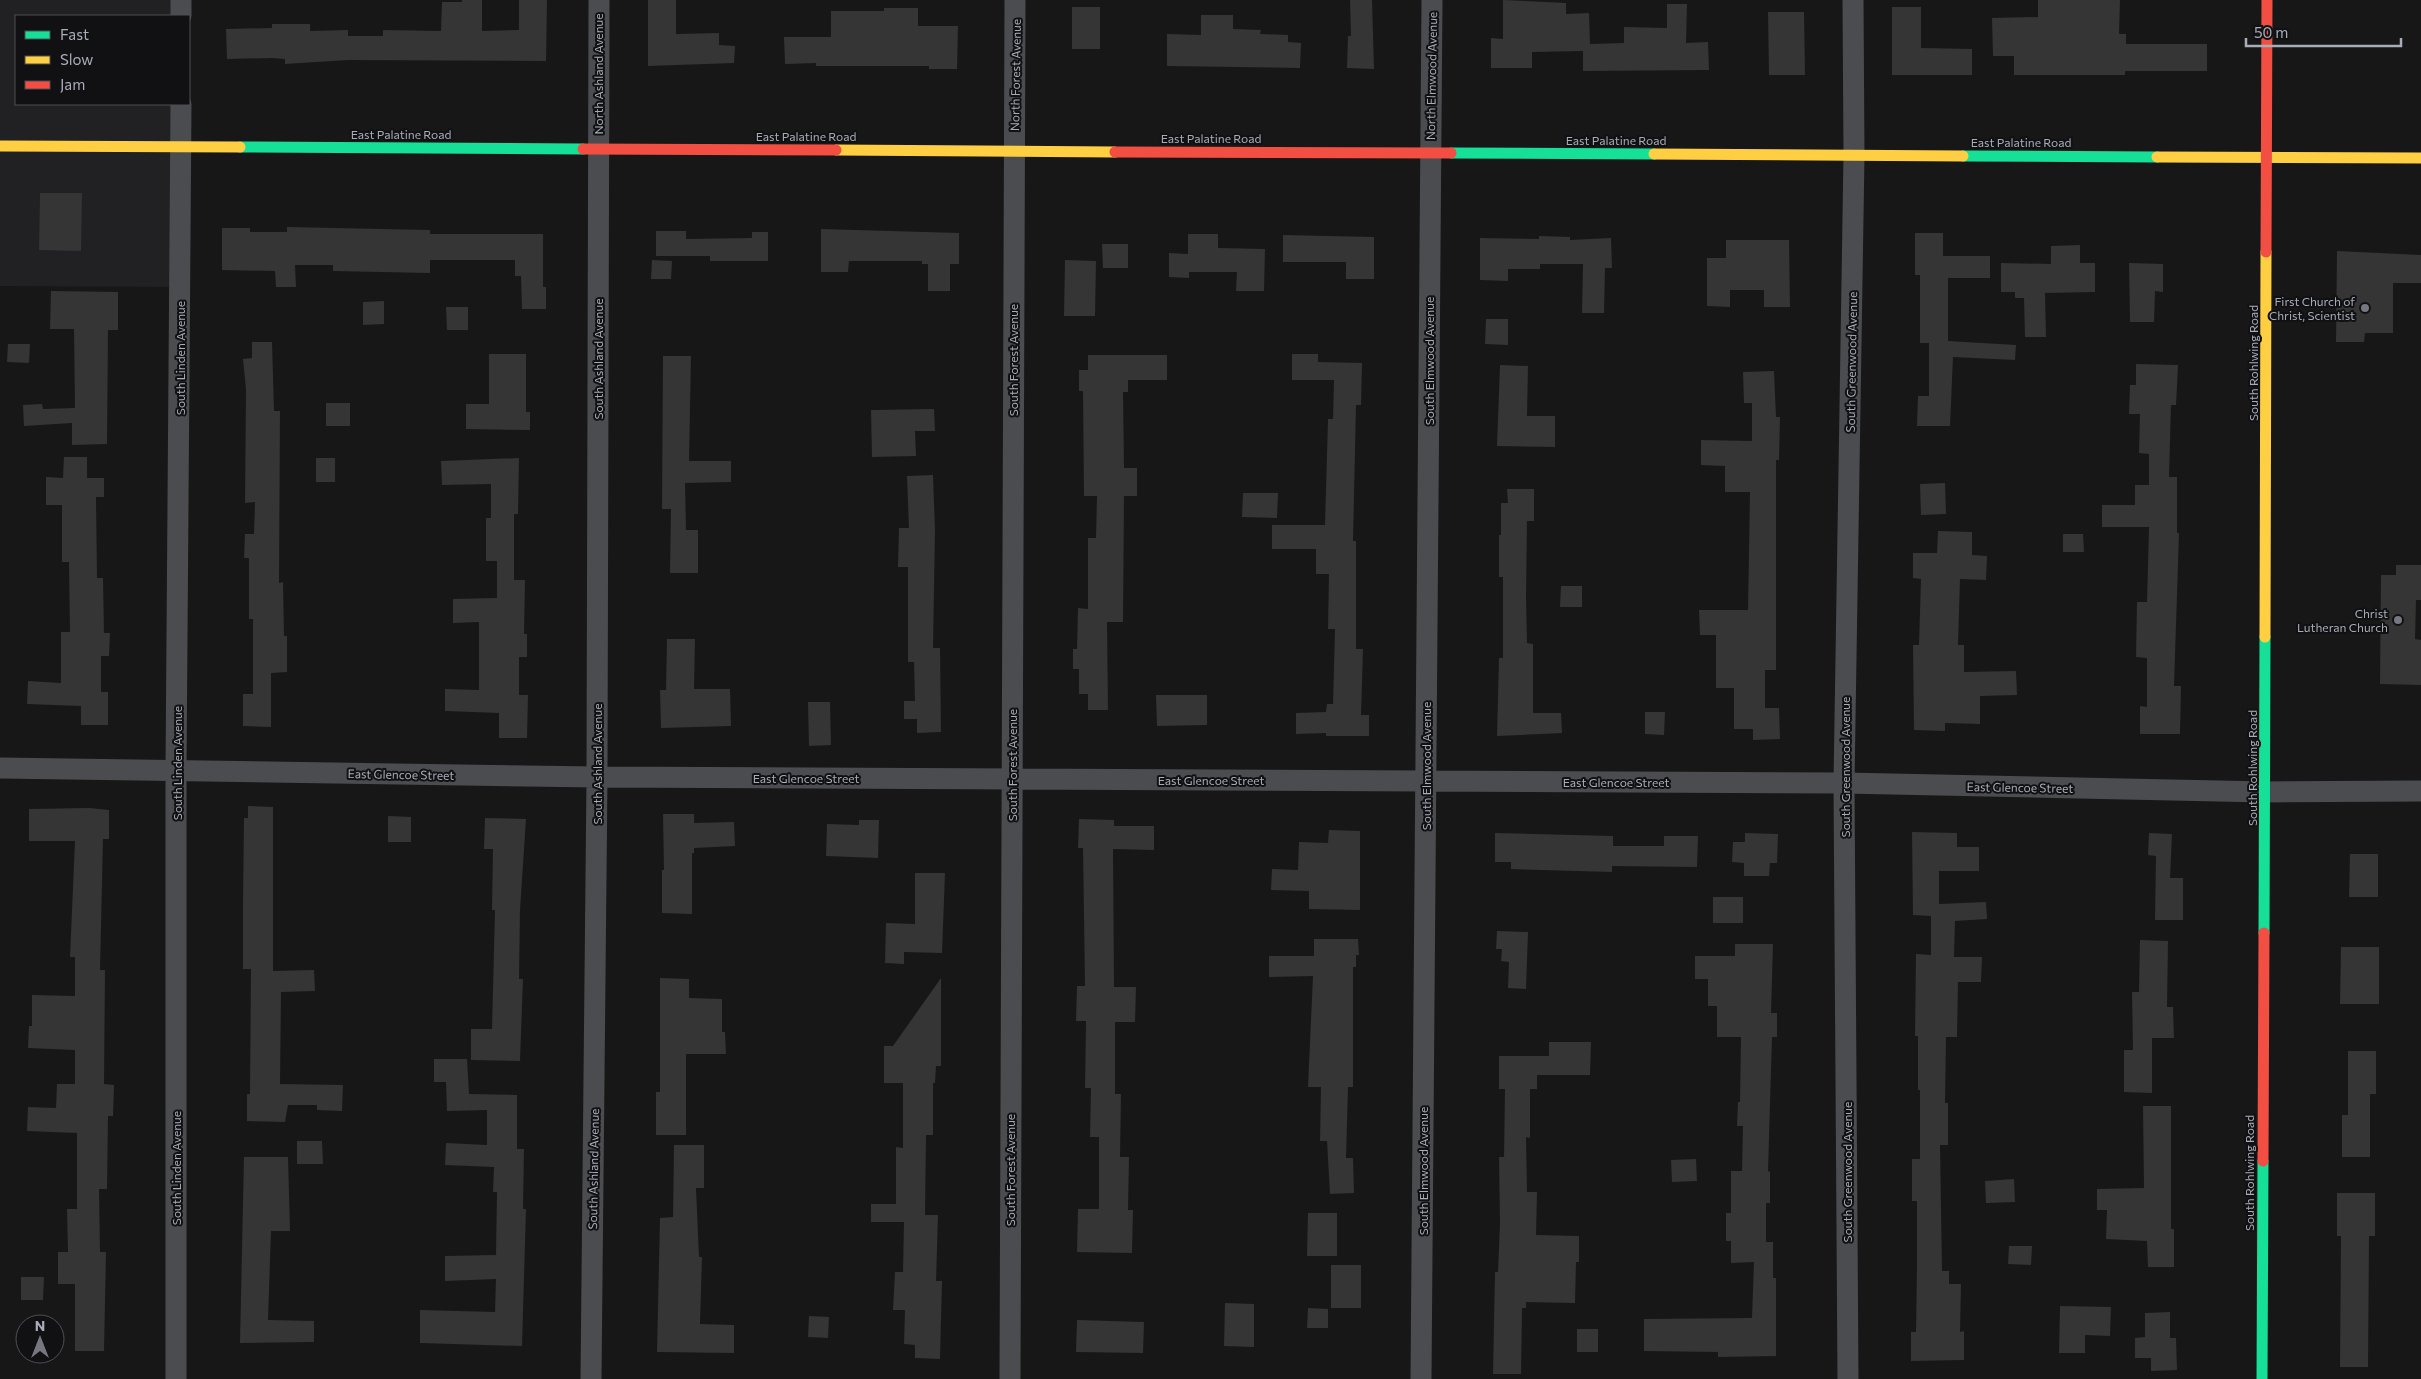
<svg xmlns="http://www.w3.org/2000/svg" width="2421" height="1379" viewBox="0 0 2421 1379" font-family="Commissioner,sans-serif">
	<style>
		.built { fill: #212123 }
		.building { fill: #353536 }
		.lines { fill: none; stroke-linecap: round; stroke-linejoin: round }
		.street { stroke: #4b4c50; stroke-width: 21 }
		.fast { stroke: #16e098; stroke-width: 11 }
		.slow { stroke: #ffcf43; stroke-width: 11 }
		.jam { stroke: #f24e42; stroke-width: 11 }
		.poi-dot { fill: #757880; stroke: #111113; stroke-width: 2 }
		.labels { text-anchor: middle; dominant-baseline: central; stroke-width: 4; stroke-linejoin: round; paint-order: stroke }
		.street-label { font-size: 12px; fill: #a8adb8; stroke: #111113 }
		.poi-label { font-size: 12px; fill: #a8adb8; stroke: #111113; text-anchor: end }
	</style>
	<rect width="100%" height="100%" fill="#171717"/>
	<path class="built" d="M0 0H181V16H16V104H181V287L0 286Z"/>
	<path class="building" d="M462 0H482V31L519 30V0H547L546 61 348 60 285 64V59L272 58 227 59 226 29 272 28V24H310V31L348 30V36H383V30L441 31 442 2H462Z
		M648 0H676V34L719 33V45L735 46 734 63 648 66Z
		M1350 0H1372L1374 69 1347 68 1348 36H1351Z
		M1503 0 1566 3V14L1589 13 1590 44 1624 43V27L1667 28V4H1687L1686 43 1708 42 1709 70 1583 71V51L1532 52V68H1491V38L1503 39Z
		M2038 0H2120L2119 34H2126V44H2207V71H2125V75H2014V56H1993L1992 18 2038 17Z
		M1072 7H1100V49H1072Z
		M1892 7H1921V48L1972 49V75H1892Z
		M884 8H918V26H958L957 69H929V66H816V63L785 64 784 37H831V11H884Z
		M1768 12H1804L1805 75H1769Z
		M1201 15H1233V29L1261 30 1260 34 1288 35V42L1301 43 1300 68 1167 66V34L1201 35Z
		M40 193H82L81 251 39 250Z
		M287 227 430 230V234H543V287H546V309H522L521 276H515V260H430V273L333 271V265H295L296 287H276L275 271 222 270V228H250V232H287Z
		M821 229 959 233V264H950V291H928V264H922V261H849L848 272H821Z
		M656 231H686V239L752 238V232H768V261H710V256H656Z
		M1915 233H1943V256H1990V278H1948V341L2016 345 2015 360 1953 357 1950 426H1917L1918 396H1929V343H1920V275H1915Z
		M1188 234H1218V248L1265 249 1264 291H1236L1237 272H1189V278L1169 277V253L1188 254Z
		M1283 235 1374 237V279H1346V262H1283Z
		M1539 236 1570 237V240L1611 238 1612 268H1605L1604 313H1582L1583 264H1540V269H1508V281L1480 280V238L1539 239Z
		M1726 240H1789L1790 307H1764V290H1730V307L1707 306V258H1726Z
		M1102 244H1128V268H1103Z
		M2080 245V263H2095V292L2045 293 2046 337H2025L2024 298H2015V292H2001V263L2051 264V246Z
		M2337 251 2421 255V283H2393V333H2365L2364 342H2336Z
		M652 260 672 261 671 279H651Z
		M1065 260 1096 261 1095 316H1064Z
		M2129 263 2163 264V292L2155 291 2154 322H2130Z
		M51 291 118 292V330H108L107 444 72 445V423L24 426 23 405 42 404 43 409 75 408 74 329H50Z
		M384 301V324L363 325V302Z
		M446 307H468V330H447Z
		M1486 319H1508V345L1485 344Z
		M252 342H272L274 411H280L279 583 283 582 284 636H287V672L271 673V727L243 726V694H253V619H249V558H244L245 534H254L255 502 245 503 246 389 243 359 252 358Z
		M8 344H30L29 363 7 362Z
		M489 354H526V412H530V430L466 429V404H489Z
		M1292 354H1318V362L1362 363 1361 405H1356L1353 541H1356V649H1363L1361 715H1369V736H1326V733L1296 734V713L1326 712 1327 704H1333L1335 629H1328L1329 574H1316V549H1272V525H1325L1328 419H1333L1334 380H1292Z
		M1088 355H1167V380H1128V392H1123L1124 468H1137V496H1124L1123 622H1107L1108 710H1088V694H1079V669H1073V649H1077L1078 608 1088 609V538H1096L1097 496H1084L1083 391H1079V370H1088Z
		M663 356H691L689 461H731V482L685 483 686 530H698V573H670L671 509H662Z
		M2136 364 2178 365 2176 405H2171L2169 477H2177V533H2179L2174 686H2181L2180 734H2140V706L2147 707V658L2136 657 2137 602H2147L2149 527H2102V505H2135V485H2149V454L2139 453 2140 414H2129L2130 385H2136Z
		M1500 365 1528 366 1527 416H1555V447L1497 446Z
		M1774 371 1776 417H1780L1779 460H1776V670H1765V708H1779L1780 739 1753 740V729H1734V688H1716V635H1700L1699 610H1748L1750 492H1725V466L1701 465V440L1752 441V403H1744L1743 372Z
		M326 403H350V426H326Z
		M934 409 935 431H915L916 456 872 457 871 410Z
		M64 457H87V478H104V497H96L97 578H103L104 633H110L109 656H101V692H108V725H81V706L27 704 28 681 61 683V632H70L69 562H62V505H46V477L63 478Z
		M316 458H335V482H316Z
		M519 458 518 514H514V580H525L524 634H527V657H519V695H528L527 738H499V713L445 711V689L479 690V622L453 623V599L497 598V561H486V518H491V484L442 485 441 461Z
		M933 475 935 530 933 648H940L941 732 917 733V719H904V701H915L914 662H908V567H898L899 528H909L907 476Z
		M1945 483 1946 514 1921 515 1920 484Z
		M1507 489H1534V521H1527L1526 597 1527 643 1533 644V713H1561L1562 733 1497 736 1499 658H1503V577H1499V535H1501V503H1508Z
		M1243 493H1278L1277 518 1242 517Z
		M1938 531 1972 532V555L1987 556 1986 580 1960 579 1958 645H1964V672L2016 671 2017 695 1980 696V724L1945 723V731L1914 730 1913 645H1919L1921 579 1913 578V553H1937Z
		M2063 534H2083L2084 552H2063Z
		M2396 565H2421V600H2416L2415 639 2421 640V685L2380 684 2381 575H2396Z
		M1561 586H1582V607H1560Z
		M667 639H695L694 689H730L731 726 661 728 660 690H666Z
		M1156 695H1207V725L1157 726Z
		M808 702H830L831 745 809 746Z
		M1645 712H1665L1664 735 1645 734Z
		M248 806 273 807V971L314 970 315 991 281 992 280 1084 343 1085 342 1111 317 1110V1105H288L285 1122 247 1121V1094H250L251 969H243V902L244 818H248Z
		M89 808 109 810V839H103L100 970H105L104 1084 114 1085 113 1116H108L107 1189H99L100 1252H106L104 1351H75V1284H58V1252H68L67 1209H77V1133L27 1131 28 1107 56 1108 57 1084H75V1050L28 1048 29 1026H32V995L75 996V957H70L75 841H29V809Z
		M663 814H694V823L734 822 735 846 694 848V853H692V914L662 913V870H664Z
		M388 816 411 817V842H388Z
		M485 818 526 819 520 910 519 979H523L520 1061 471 1060V1029H492L495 910H492L493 849H484Z
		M1079 819 1114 820V826H1154V850L1113 849 1114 987H1136L1135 1022H1115V1094H1121L1120 1157H1129L1128 1210H1133L1132 1253 1077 1252 1078 1209H1099V1137H1090L1091 1088H1085L1086 1021H1076L1077 986H1085L1083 848H1078Z
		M859 820H879L878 858 826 856 827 824 859 825Z
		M1329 830 1360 831V910L1309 909V891L1271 890 1272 869 1298 870 1299 842 1328 843Z
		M1912 832 1957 833V847H1979V871H1939V904L1986 902 1987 919 1955 921 1954 957H1982L1981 982H1958L1957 1037H1946L1945 1103H1948V1145H1940L1942 1271H1949V1284H1961L1960 1332 1964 1331V1360L1911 1361V1332H1916L1917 1266V1201H1912V1159H1920V1090H1918V1036H1915L1916 954 1931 955V916L1913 915Z
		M1495 833 1613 836V846H1664V836H1698L1697 867 1612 866V872L1511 869V862H1495Z
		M1745 833 1778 834 1777 863H1770L1769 876H1744V863L1732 862 1733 842H1745Z
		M2149 833 2172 834 2170 878H2183V920H2155L2156 856 2148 855Z
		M2350 854H2378V897H2349Z
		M915 873H945L942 953 904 952V964L885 963 886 923 915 924Z
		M1713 897H1743V923H1713Z
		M1497 931 1528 932 1526 989 1508 988 1509 962 1501 961 1502 949H1496Z
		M1314 939H1358L1359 955H1356V967H1353V1087H1348L1346 1158H1353L1354 1193 1330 1194 1327 1141H1320L1321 1087H1308L1313 976 1269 977V956H1314Z
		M2140 940 2168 941 2167 1007H2173L2174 1038H2152V1093L2124 1092V1050H2133L2132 992H2139Z
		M1735 944H1773L1771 1013H1777V1037H1772L1768 1171 1770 1172V1203H1766V1242H1773V1278H1776V1356L1718 1357V1352L1644 1351V1319L1752 1318 1754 1262 1731 1263V1241H1726V1213H1731V1171H1742L1743 1126H1737L1738 1102H1740L1741 1037H1717V1006H1708V979H1695V956H1735Z
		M2341 947H2379V1004H2340Z
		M660 978 689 979V998L722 999V1032H725L726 1054H686V1135H656V1092H660Z
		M941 978V1066H936L935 1083H933V1135H926L925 1215H938L936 1281H942L940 1359 915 1358V1345L904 1344 905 1310H893L895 1272H903L904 1222H871V1204H896V1147L903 1148V1083H884V1046H893Z
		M1549 1042H1591L1590 1075H1537V1089H1530V1138L1526 1137 1527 1192H1537L1536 1235 1579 1236V1262H1576L1575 1303 1526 1302V1308H1522L1521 1374H1493L1495 1272H1498L1500 1223 1499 1157H1504L1505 1089H1499V1056H1549Z
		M2348 1051H2376V1094H2370V1157H2342V1115H2348Z
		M434 1059H467L469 1094 517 1095V1149H524L523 1209H526L522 1346 420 1343V1310L495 1312 496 1279 445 1281V1256L496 1255 497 1192H493L494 1167 445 1165 446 1143 487 1145V1110L447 1111 446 1082H434Z
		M2143 1106H2171V1229H2174V1267H2148L2147 1241 2106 1239 2107 1210H2097V1189L2144 1188Z
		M297 1141H322L323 1164H297Z
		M674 1145H704V1188H696L699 1257H702L700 1324 734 1325V1353L657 1352 660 1218 673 1217Z
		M244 1157H288L290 1231H271L268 1320 314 1321V1342L240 1343Z
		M1696 1159 1697 1181 1672 1182 1671 1160Z
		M2014 1179 2015 1202 1986 1203 1985 1181Z
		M2337 1193H2375V1236H2369L2368 1367H2340L2341 1236H2337Z
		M1308 1213H1337V1256H1307Z
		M2009 1246H2032L2031 1265 2008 1264Z
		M1331 1265H1361V1308H1331Z
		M21 1277H44L43 1300H21Z
		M1225 1303 1254 1304V1347L1224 1346Z
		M2060 1306 2111 1307 2110 1336 2085 1335V1353H2059Z
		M1308 1308 1328 1309V1328H1307Z
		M2170 1312V1338H2176L2177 1370 2151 1371V1358H2135V1338L2145 1337V1313Z
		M809 1316 829 1317 828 1338 808 1337Z
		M1077 1320 1144 1322 1143 1353 1076 1352Z
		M1577 1329H1598V1352H1577Z"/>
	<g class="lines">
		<path class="street" d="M181 0V16
			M0 768 597 777 1844 783 2265 792 2421 791
			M176 1379V770L181 104
			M591 1379 597 777 599 0
			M1010 1379 1015 0
			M1421 1379 1432 0
			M1848 1379 1844 783 1854 155 1853 0"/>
		<path class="fast" d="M240 147 583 149
			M1451 153 1654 154
			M1963 156 2157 157
			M2264 933 2265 637
			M2262 1379 2263 1161"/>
		<path class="slow" d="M0 146 240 147
			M836 150 1115 152
			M1654 154 1963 156
			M2157 157 2421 158
			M2265 637 2266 252"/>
		<path class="jam" d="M583 149 836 150
			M1115 152 1451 153
			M2266 252 2267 0
			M2263 1161 2264 933"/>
	</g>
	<g class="poi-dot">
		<circle cx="2365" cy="308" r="5"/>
		<circle cx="2398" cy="620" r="5"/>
	</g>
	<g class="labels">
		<g class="street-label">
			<text transform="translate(598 74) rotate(-90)">North Ashland Avenue</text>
			<text transform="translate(1015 75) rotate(-89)">North Forest Avenue</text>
			<text transform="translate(1431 76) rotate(-89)">North Elmwood Avenue</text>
			<text x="401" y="134">East Palatine Road</text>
			<text x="806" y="136">East Palatine Road</text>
			<text x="1211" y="138">East Palatine Road</text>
			<text x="1616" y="140">East Palatine Road</text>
			<text x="2021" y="142">East Palatine Road</text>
			<text transform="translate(180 358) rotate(-90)">South Linden Avenue</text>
			<text transform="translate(598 359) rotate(-90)">South Ashland Avenue</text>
			<text transform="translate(1013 360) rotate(-90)">South Forest Avenue</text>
			<text transform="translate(1429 361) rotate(-90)">South Elmwood Avenue</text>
			<text transform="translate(1851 362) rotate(-89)">South Greenwood Avenue</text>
			<text transform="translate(2253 363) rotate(-90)">South Rohlwing Road</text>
			<text transform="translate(177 763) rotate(-90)">South Linden Avenue</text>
			<text transform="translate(597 764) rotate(-90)">South Ashland Avenue</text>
			<text transform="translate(1012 765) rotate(-90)">South Forest Avenue</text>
			<text transform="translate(1426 766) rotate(-90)">South Elmwood Avenue</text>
			<text transform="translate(1845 767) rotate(-90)">South Greenwood Avenue</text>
			<text transform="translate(2252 768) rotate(-90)">South Rohlwing Road</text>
			<text transform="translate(401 774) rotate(1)">East Glencoe Street</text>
			<text x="806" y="778">East Glencoe Street</text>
			<text x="1211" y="780">East Glencoe Street</text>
			<text x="1616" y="782">East Glencoe Street</text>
			<text transform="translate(2020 787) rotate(1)">East Glencoe Street</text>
			<text transform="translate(176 1168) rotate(-90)">South Linden Avenue</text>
			<text transform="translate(593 1169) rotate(-89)">South Ashland Avenue</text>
			<text transform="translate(1010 1170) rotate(-90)">South Forest Avenue</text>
			<text transform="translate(1423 1171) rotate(-90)">South Elmwood Avenue</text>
			<text transform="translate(1847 1172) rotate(-90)">South Greenwood Avenue</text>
			<text transform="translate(2249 1173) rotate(-90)">South Rohlwing Road</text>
		</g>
		<g class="poi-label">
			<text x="2355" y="301">First Church of<tspan x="2355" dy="14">Christ, Scientist</tspan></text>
			<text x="2388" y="613">Christ<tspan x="2388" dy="14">Lutheran Church</tspan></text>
		</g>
	</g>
	<rect x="15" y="15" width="175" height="90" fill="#111113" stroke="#4d4f55"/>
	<rect x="25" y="31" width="25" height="8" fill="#16e098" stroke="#4d4f55"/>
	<text x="60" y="40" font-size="15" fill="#a8adb8">Fast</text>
	<rect x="25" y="56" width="25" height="8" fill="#ffcf43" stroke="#4d4f55"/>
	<text x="60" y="65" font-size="15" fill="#a8adb8">Slow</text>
	<rect x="25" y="81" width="25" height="8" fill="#f24e42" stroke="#4d4f55"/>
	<text x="60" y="90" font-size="15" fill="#a8adb8">Jam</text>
	<g transform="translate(40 1339)"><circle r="24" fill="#111113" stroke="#4d4f55"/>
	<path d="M0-4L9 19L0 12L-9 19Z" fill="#757880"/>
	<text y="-8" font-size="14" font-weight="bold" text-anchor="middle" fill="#a8adb8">N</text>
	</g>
	<path d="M2246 38v8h155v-8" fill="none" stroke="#a8adb8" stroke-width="2.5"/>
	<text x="2254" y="38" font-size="15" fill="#a8adb8" stroke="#111113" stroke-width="4" paint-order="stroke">50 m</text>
</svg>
